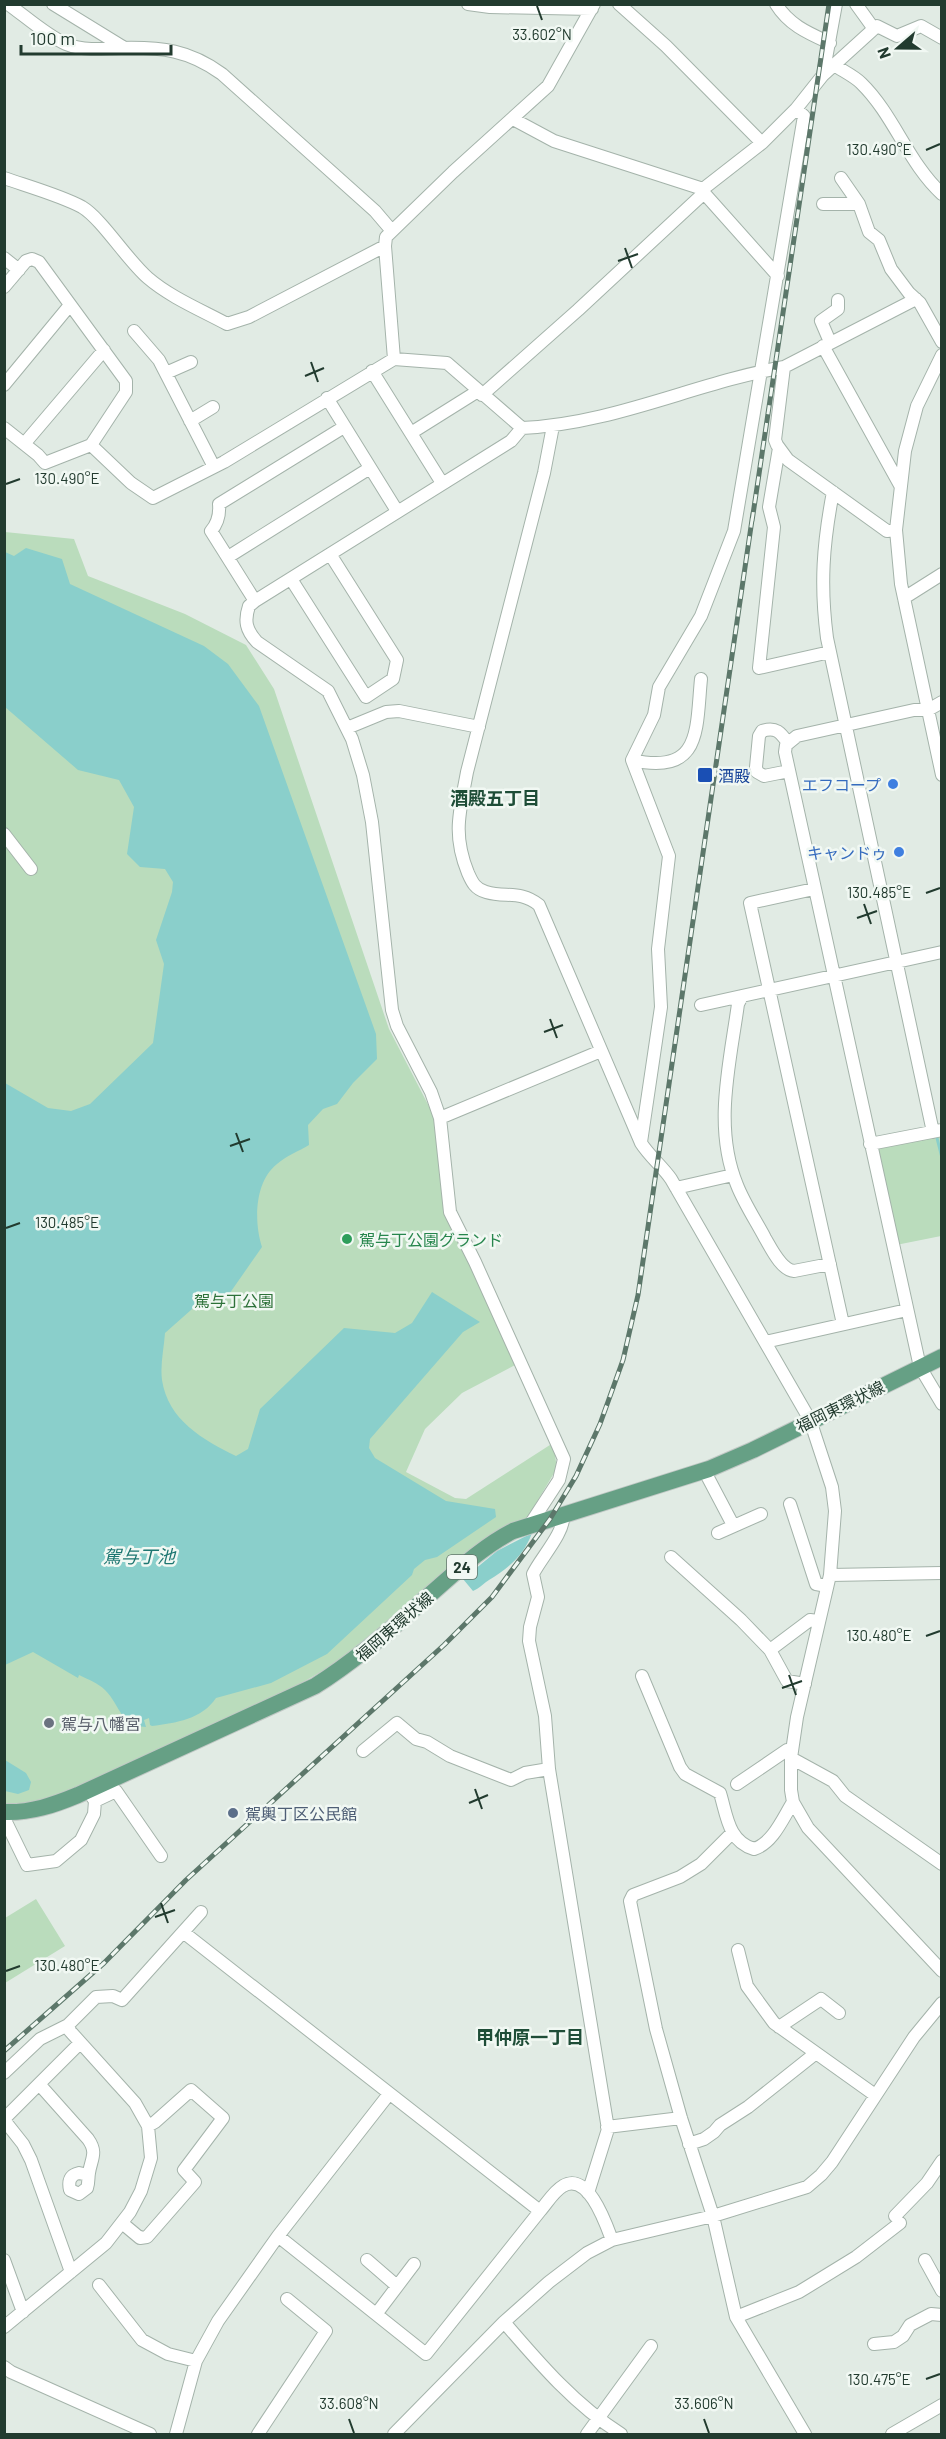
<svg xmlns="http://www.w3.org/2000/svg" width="946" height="2439" viewBox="0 0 946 2439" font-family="Barlow,'Noto Sans JP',sans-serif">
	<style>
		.green { fill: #badcbc }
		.water { fill: #8acfcb }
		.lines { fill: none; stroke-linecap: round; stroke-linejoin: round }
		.stream { stroke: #8acfcb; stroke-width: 3 }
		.minor-casing { stroke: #a4b3aa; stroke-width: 14 }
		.major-casing { stroke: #c1c8c5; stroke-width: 18 }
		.minor { stroke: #fff; stroke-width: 12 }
		.major { stroke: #66a085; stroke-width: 16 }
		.rail-casing { stroke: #5c776a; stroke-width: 5 }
		.rail { stroke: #f1f8f3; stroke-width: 3; stroke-dasharray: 9; stroke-linecap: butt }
		.ticks { fill: none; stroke: #223b2f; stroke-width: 2 }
		.transit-dot { fill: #1a4fb4; stroke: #f1f8f3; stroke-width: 2 }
		.shop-dot { fill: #3f7fe0; stroke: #f1f8f3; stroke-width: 2 }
		.leisure-dot { fill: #2e9e5b; stroke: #f1f8f3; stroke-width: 2 }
		.worship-dot { fill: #6b7280; stroke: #f1f8f3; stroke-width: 2 }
		.service-dot { fill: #5c6f8a; stroke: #f1f8f3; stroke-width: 2 }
		.labels { text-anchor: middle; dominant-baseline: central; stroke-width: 5; stroke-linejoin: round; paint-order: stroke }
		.shield { fill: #f1f8f3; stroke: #60746a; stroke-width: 1.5 }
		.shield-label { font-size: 15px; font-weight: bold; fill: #223b2f }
		.transit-label { font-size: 16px; fill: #164399; stroke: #f1f8f3; text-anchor: start }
		.shop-label { font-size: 16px; fill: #366cbe; stroke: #f1f8f3; text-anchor: end }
		.leisure-label { font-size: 16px; fill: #27864d; stroke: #f1f8f3; text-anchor: start }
		.park-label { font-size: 16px; fill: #2d7139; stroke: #f1f8f3 }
		.street-label { font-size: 16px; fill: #223b2f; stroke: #f1f8f3 }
		.worship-label { font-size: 16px; fill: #5b616d; stroke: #f1f8f3; text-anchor: start }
		.service-label { font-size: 16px; fill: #4e5e75; stroke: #f1f8f3; text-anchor: start }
		.neighbourhood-label { font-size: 18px; font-weight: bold; fill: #1e4d37; stroke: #f1f8f3 }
		.water-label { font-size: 18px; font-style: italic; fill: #1d7671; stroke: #f1f8f3 }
		.ticks-label { font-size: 15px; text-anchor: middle; fill: #223b2f; stroke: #f1f8f3; stroke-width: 5; stroke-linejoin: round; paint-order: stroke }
	</style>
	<rect width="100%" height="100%" fill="#e1ebe4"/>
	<path class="green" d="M5 532 74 539 88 576 185 614 246 645 274 689 389 1029 436 1120 447 1212 519 1363 462 1393 425 1429 406 1472 455 1498 466 1499 553 1443 557 1468 526 1520 350 1655 265 1704 79 1791 24 1806 5 1807Z
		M941 1135V1236L896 1245 875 1149Z
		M36 1899 65 1946 5 1983V1918Z"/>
	<path class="water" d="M26 548 62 559 70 584 204 646 228 664 259 706 376 1034 377 1059 353 1083 337 1104 323 1109 308 1125 309 1145C299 1151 286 1156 277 1164 254 1182 254 1223 262 1247L225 1300 209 1294 165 1333C164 1348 160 1365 162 1380 168 1420 203 1440 236 1456L248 1449 260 1409 344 1328 395 1333 412 1323 432 1292 480 1322 463 1332 370 1439 369 1448 375 1458 446 1501 495 1509 496 1517 437 1557 425 1560 414 1569 412 1575 327 1654 271 1683 216 1698C202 1719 176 1723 152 1726L150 1725 149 1718 144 1720 146 1727C119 1725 121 1706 105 1690 98 1683 89 1680 79 1675L78 1678 33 1652 5 1665V1083L48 1108 71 1111 90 1104 153 1043 164 964 156 940 172 892 173 882 165 869 140 867 127 854 134 807 119 780 78 770 5 707V552L14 556Z
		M532 1533C524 1555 509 1568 489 1580 484 1583 480 1588 473 1591L463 1579 497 1551Z
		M5 1760 26 1773 31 1782 29 1790 18 1794 5 1791Z"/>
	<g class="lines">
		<path class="stream" d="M936 1134 942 1158"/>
		<defs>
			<path id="minor" d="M8 4C25 16 47 36 66 44 83 51 104 49 121 48 162 47 189 50 222 74L375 211 392 231
				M53 4 123 47
				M468 4 490 7 592 9
				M619 4 666 46 762 143
				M776 4C789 25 808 33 830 43
				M856 4 874 29
				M834 65C843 71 854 76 861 83 894 115 908 163 942 194
				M823 75 836 4
				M513 119 554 141 703 189
				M4 178C27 186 62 196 82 207 102 219 127 260 148 278 170 297 201 310 227 324L249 317 385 246
				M841 178 859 204 869 232 879 240 891 269 909 293 920 303 942 342
				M704 193 778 276
				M823 204H859
				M4 258 19 270
				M4 287 26 261 32 259 39 262 126 381V392L91 445
				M134 331 159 360 214 467
				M830 342 821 321 838 309V300
				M823 346 900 485
				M942 355 917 406 905 451 896 530 901 584 942 775
				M394 359 385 246 386 237 453 172 548 86 594 4
				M784 367 775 440 777 445 788 460 887 531 896 530
				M372 371 442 483
				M166 373 191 362
				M4 385 70 305
				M482 395 578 310 704 193 703 189 762 143 796 109 823 75 877 26 897 36 921 26 942 38
				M327 398 397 511
				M190 421 213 407
				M553 426 544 473 467 772C460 811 452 834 468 873 472 882 475 889 486 892 506 898 520 890 539 905L641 1143C650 1157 662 1166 671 1179L810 1420 832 1487 835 1511 830 1575 797 1717 791 1758V1790L793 1802 808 1828 942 1971
				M4 428 38 455 45 463 91 445 131 483 153 498 224 462 394 359 447 363 522 428C613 424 695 383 784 367L916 299
				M522 428 511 441 255 601 249 606C244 621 246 630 257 642L328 691 352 739 363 775 372 822 392 1010 397 1026 431 1092 440 1118 450 1212 475 1262 564 1459 559 1480 529 1526
				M411 433 478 391
				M24 444 104 350
				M779 448 769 507 774 527 759 668 830 652
				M833 492C823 544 820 585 827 638L933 1132
				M228 557 370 468
				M291 579 366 697 393 679 397 660 330 554
				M904 598 942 574
				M255 601 211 531C218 523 220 515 219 504L344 427
				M942 702 928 710H914L797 736 786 745 785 752 920 1367 942 1404
				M347 728 386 712 399 711 479 727
				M788 743C781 733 776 726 762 731L759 736 756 767 757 772 764 776 789 771
				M632 760C702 776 696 729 701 679
				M4 834 31 869
				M814 889 750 903 843 1324
				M742 996 738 1004C730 1063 713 1127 737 1185 744 1203 756 1221 765 1238 771 1248 781 1270 794 1271L830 1264
				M701 1005 942 952
				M440 1118 601 1051
				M641 1142 661 1007 658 949 669 856 632 760 654 715 659 687 701 616 734 531 804 116 796 109
				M870 1144 942 1130
				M676 1188 733 1175
				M765 1342 907 1310
				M704 1470 733 1525
				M790 1504 816 1584 827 1586
				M563 1516C565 1532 540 1559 533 1574L538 1597 530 1627 529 1641 545 1716 549 1769 608 2129 588 2193
				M718 1533 761 1514
				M671 1557 741 1620 770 1650 787 1681 805 1684
				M830 1575 942 1573
				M770 1650 810 1620 818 1621
				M642 1676 680 1767 685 1774 720 1793C727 1816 728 1841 754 1849 773 1843 783 1818 793 1802
				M363 1751 397 1723 416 1739 427 1742 450 1756 511 1780 525 1773 549 1769
				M791 1758 833 1781 845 1796 942 1864
				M737 1784 787 1750H792
				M95 1801 116 1791 161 1856
				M4 1818 27 1865 56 1861 81 1840 94 1814 95 1801 88 1791
				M732 1833 701 1864 680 1877 633 1895 630 1901 656 2029 681 2118 713 2216 736 2317 805 2434
				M183 1932 201 1912
				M738 1950 747 1986 774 2023 875 2095
				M779 2027 821 1999 839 2013
				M4 2073 40 2039 68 2025 96 1997 113 1996 122 2000 183 1932 540 2211C547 2203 554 2191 563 2186 588 2171 606 2224 612 2240
				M39 2084 88 2139C98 2153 91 2159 89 2173 88 2178 89 2182 87 2188L79 2194 70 2190C68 2181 70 2175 79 2173L88 2175
				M4 2119 80 2043
				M4 2120 23 2144 31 2160 71 2272
				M607 2127 681 2118
				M689 2144 704 2139 714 2132 720 2125 748 2107 816 2053
				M895 2216 927 2183 942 2161
				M122 2223 140 2238 147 2237 195 2182 184 2170 223 2118 191 2090 155 2122 148 2126
				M278 2236 426 2354 540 2211
				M4 2260 23 2312
				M367 2260 397 2286
				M925 2260 942 2291
				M99 2285 142 2340 168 2354 196 2361
				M377 2313 414 2264
				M736 2317 799 2292 856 2257 900 2223
				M504 2322C540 2364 575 2405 621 2434
				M4 2327 106 2243 130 2212 141 2191 151 2158 148 2126 135 2103 70 2031 68 2025
				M874 2344 894 2342 903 2336 910 2325 931 2314 942 2315
				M4 2367 11 2372 150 2434
				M176 2434 196 2361 218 2321 278 2236 389 2094
				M258 2434 326 2331 287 2299
				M394 2434 504 2322 549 2282 587 2253 612 2240 713 2216 807 2187 821 2175 832 2162 914 2037 942 2003
				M587 2434 651 2346
				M892 2434 942 2405"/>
			<path id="major" d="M4 1812C31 1813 54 1805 78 1795L315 1686C355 1661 391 1630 426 1598 454 1574 480 1548 513 1531L709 1469 753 1450 942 1357"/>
		</defs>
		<use href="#minor" class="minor-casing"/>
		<use href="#major" class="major-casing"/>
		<use href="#minor" class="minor"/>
		<use href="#major" class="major"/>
		<defs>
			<path id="rail" d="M752 521 829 4
				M4 2051 104 1963 186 1880 444 1645 492 1597 550 1519 576 1476 600 1424 623 1360 638 1295 753 513"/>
		</defs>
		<use href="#rail" class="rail-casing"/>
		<use href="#rail" class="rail"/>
	</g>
	<path class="ticks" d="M537 6 542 20M926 150 940 144M625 248 632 268M618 261 638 254M311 362 318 382M305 376 324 368M6 484 20 479M926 893 940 888M864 904 871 924M857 918 877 911M550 1019 557 1038M544 1032 563 1025M236 1133 243 1152M230 1146 250 1139M6 1228 20 1223M926 1636 940 1631M789 1675 796 1695M782 1688 802 1681M475 1789 482 1809M469 1803 488 1795M161 1903 168 1923M155 1917 175 1910M6 1971 20 1966M926 2379 940 2374M349 2419 354 2433M704 2419 709 2433"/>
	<rect class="transit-dot" x="697" y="767" width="16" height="16" rx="3"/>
	<g class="shop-dot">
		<circle cx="893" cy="784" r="6"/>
		<circle cx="899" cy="852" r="6"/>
	</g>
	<circle class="leisure-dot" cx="347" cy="1239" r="6"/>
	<circle class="worship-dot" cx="49" cy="1723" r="6"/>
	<circle class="service-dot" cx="233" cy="1813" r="6"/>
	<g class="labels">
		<rect class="shield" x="447" y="1555" width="30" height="24" rx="4.5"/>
		<g class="shield-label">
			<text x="462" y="1567">24</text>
		</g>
		<g class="transit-label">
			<text x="718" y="775">酒殿</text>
		</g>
		<g class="shop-label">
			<text x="881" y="784">エフコープ</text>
			<text x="887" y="852">キャンドゥ</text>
		</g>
		<g class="leisure-label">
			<text x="359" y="1239">駕与丁公園グランド</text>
		</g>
		<g class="park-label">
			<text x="234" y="1300">駕与丁公園</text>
		</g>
		<g class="street-label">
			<text transform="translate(840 1406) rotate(-26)">福岡東環状線</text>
			<text transform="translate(394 1626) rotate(-41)">福岡東環状線</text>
		</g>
		<g class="worship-label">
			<text x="61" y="1723">駕与八幡宮</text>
		</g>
		<g class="service-label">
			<text x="245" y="1813">駕輿丁区公民館</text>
		</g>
		<g class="neighbourhood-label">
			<text x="495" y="798">酒殿五丁目</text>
			<text x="530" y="2037">甲仲原一丁目</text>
		</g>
		<g class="water-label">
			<text x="139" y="1556">駕与丁池</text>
		</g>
	</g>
	<g class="ticks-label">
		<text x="542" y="40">33.602°N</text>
		<text x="879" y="155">130.490°E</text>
		<text x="67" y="484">130.490°E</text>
		<text x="879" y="898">130.485°E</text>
		<text x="67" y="1228">130.485°E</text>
		<text x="879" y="1641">130.480°E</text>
		<text x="67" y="1971">130.480°E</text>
		<text x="879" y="2385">130.475°E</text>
		<text x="349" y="2409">33.608°N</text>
		<text x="704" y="2409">33.606°N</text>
	</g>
	<rect width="946" height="2439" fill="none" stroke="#223b2f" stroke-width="12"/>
	<g transform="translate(898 48) rotate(250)" stroke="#f1f8f3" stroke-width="4.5" paint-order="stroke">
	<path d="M0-4.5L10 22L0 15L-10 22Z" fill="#223b2f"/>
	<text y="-9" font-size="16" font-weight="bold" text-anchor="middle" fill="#223b2f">N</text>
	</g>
	<path d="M21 45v9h150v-9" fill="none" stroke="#223b2f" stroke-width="3"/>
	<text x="30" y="45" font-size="18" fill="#223b2f" stroke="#f1f8f3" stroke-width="4.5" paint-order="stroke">100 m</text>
</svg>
